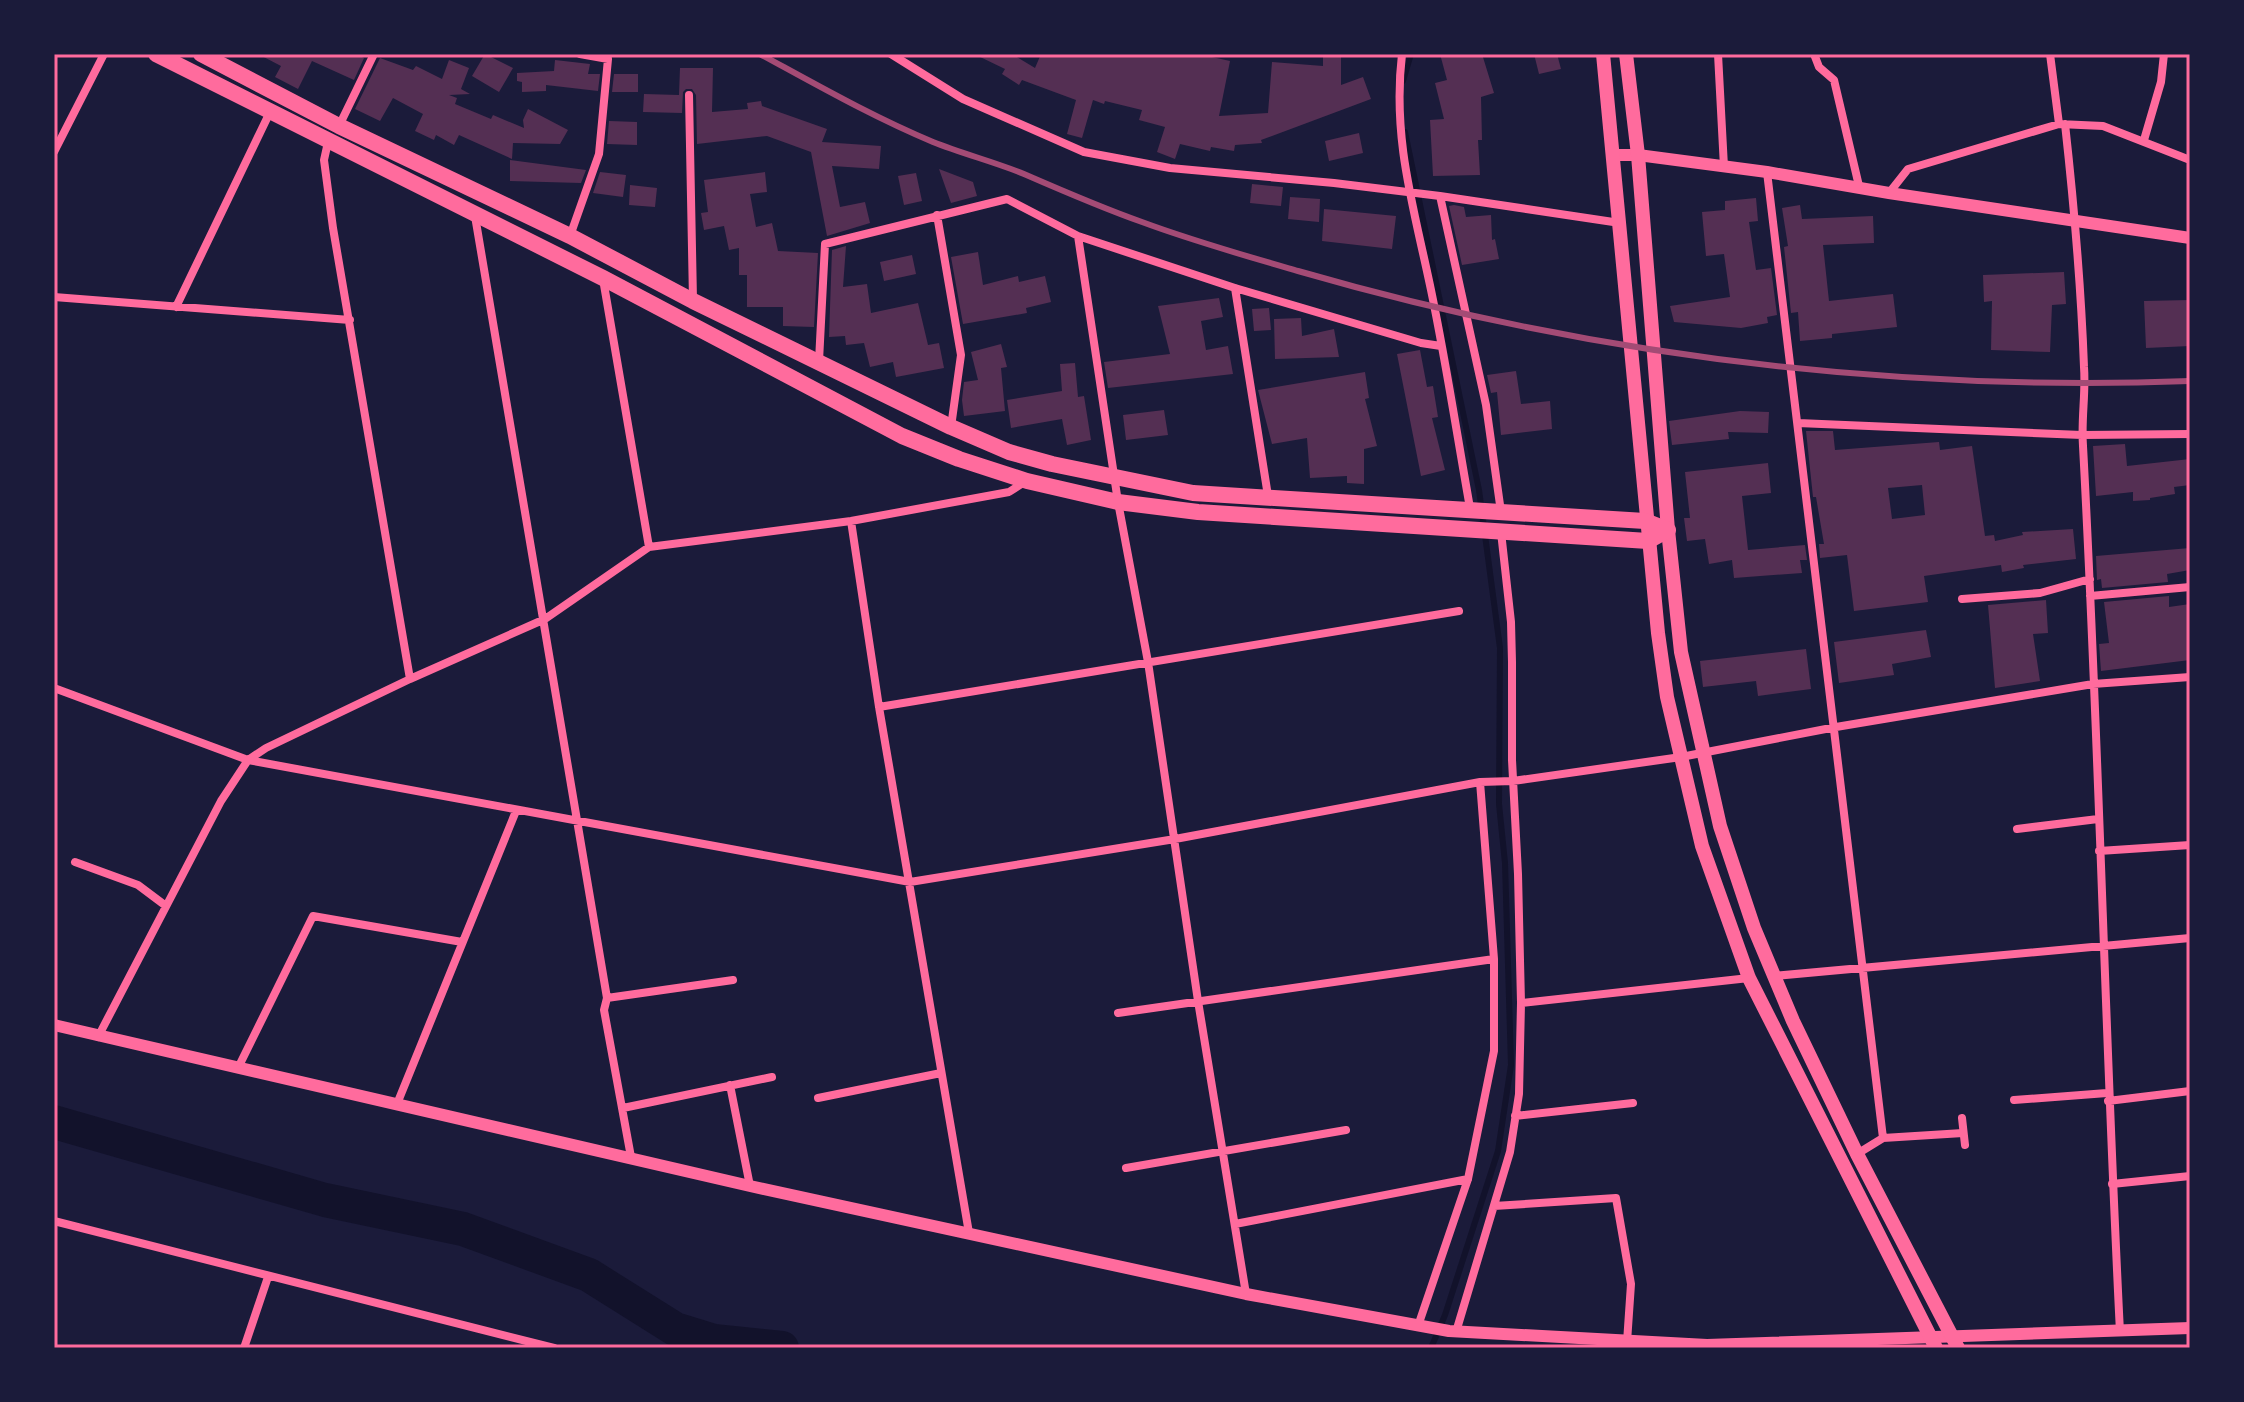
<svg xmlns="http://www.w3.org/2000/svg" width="2244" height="1402" viewBox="0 0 2244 1402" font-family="'DejaVu Sans',sans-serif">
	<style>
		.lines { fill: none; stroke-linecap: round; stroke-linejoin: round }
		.stream { stroke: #12122b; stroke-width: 6 }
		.river { stroke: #12122b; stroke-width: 34 }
		.building { fill: #542f53; fill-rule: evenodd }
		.minor { stroke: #ff6b9d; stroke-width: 8 }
		.tertiary { stroke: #ff6b9d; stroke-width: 12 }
		.secondary { stroke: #ff6b9d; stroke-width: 14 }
		.primary { stroke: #ff6b9d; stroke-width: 16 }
		.rail { stroke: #a44b75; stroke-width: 6 }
		.neatline { fill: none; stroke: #ff6b9d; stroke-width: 3 }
	</style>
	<rect width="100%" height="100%" fill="#1b1b3a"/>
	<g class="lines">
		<path class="stream" d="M1403 81 1411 54
			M1405 132 1479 490 1500 648 1499 804 1505 863 1511 1065 1498 1151 1445 1315 1431 1348"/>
		<path class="river" d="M54 1122 325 1200 463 1229 589 1275 675 1329 714 1341 782 1348"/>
	</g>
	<path class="building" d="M258 54H356L364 58 354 80 312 61 298 89 275 77 281 66Z
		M485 54 513 68 499 92 472 76Z
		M974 54H1012L1035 68 1041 54H1213L1212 57 1230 61 1219 116 1268 113 1272 62 1323 66V56H1341V85L1363 77 1371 99 1261 140 1262 143 1235 145 1234 151 1211 147 1210 151 1180 144 1175 159 1157 152 1165 127 1139 120 1142 110 1105 101 1104 104 1093 100 1082 138 1067 134 1076 100 1022 80 1019 85 1002 74 1005 69Z
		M1440 54H1482L1494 93 1481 97 1482 140H1478L1480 175 1433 176 1430 120 1444 119 1435 83 1447 80Z
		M1534 54H1557L1561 69 1539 74Z
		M380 58 413 70 416 66 442 79 449 60 469 68 461 89 470 94 449 95 457 98 455 104 491 119 493 115 524 128 523 120 528 109 568 130 560 144 513 143 512 159 459 135 454 145 436 135 434 140 415 131 423 114 393 98 380 121 355 109Z
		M555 60 590 64 588 74H600L598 91 546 85V91L522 92V82L517 81V73L554 71Z
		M680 68H713L712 112 748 109 747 103 761 101 762 106 827 129 822 142 881 146 879 169 832 166 840 207 865 202 870 223 827 236 811 152 767 136 697 144 696 95 692 89H686L683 92 682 113 643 112 644 94 679 95Z
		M614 74H638V92H612Z
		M609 121 637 122V145L607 144Z
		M1359 133 1363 153 1329 161 1325 141Z
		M510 160 586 170 581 183 510 181Z
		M939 169 973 182 977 196 951 203Z
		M600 172 626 175 623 197 593 193Z
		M765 172 767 192 750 194 756 227 772 223 778 251 818 253 814 327 783 326V307H747V275H739V248L729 250 724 226 704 230 701 213 708 212 704 180Z
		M916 173 922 201 904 205 898 176Z
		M1252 184 1283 187 1281 206 1250 203Z
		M630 185 657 188 655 207 629 205Z
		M1290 197 1320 199 1319 222 1288 219Z
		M1756 198 1758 221 1749 222 1756 270 1771 268 1777 315 1767 317 1768 323 1741 328 1674 322 1670 306 1730 297 1724 254 1706 256 1702 212 1725 210V201Z
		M1454 205 1464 207 1466 217 1491 215 1492 240 1495 239 1499 259 1462 265 1449 206Z
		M1800 205 1802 219 1873 216 1874 243 1823 245 1829 301 1893 294 1897 327 1832 334V338L1800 341 1798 312 1791 313 1784 247 1788 246 1782 208Z
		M1324 209 1396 216 1392 249 1322 241Z
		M846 246 843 287 867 284 871 313 918 303 928 345 939 343 944 368 896 377 893 362 870 367 864 343 846 345 845 336 829 337 832 250Z
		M978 252 983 285 1018 276 1019 282 1045 276 1051 302 1026 308 1027 313 963 324 951 257Z
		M912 255 916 274 884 281 880 262Z
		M2064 272 2066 304 2052 305 2050 352 1991 350 1992 301 1984 302 1983 275Z
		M1219 298 1223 317 1201 321 1206 350 1228 346 1233 374 1108 388 1104 362 1170 354 1158 306Z
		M2190 300V346L2146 348 2144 301Z
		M1269 308 1271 330 1254 331 1252 309Z
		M1301 318 1302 336 1334 329 1339 357 1275 359 1274 319Z
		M1001 344 1007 367 1001 368 1005 411 964 416 962 400 964 382 978 380 971 352Z
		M1420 350 1427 387 1433 386 1438 417 1432 418 1445 470 1421 476 1397 354Z
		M1075 363 1078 397 1084 396 1091 440 1067 445 1062 419 1011 428 1007 400 1062 391 1060 364Z
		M1516 371 1521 404 1550 401 1552 429 1501 435 1497 392 1491 393 1487 375Z
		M1365 372 1369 398 1365 399 1377 446 1364 449V484L1347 483V476L1310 478 1307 438 1272 444 1258 390Z
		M1164 410 1168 435 1126 440 1123 415Z
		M1740 411 1769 412 1768 433 1728 432 1729 439 1672 445 1669 421Z
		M1806 431H1833L1835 450 1939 442 1940 450 1972 446 1985 536 1994 535 1995 541 2023 535 2022 532 2073 529 2076 559 2023 565 2024 568 2002 572 2001 565 1924 576 1928 602 1854 611 1847 555 1820 558 1819 544H1824L1816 497H1813ZM1922 485 1925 515 1892 519 1888 488Z
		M2125 444 2127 466 2190 459V485L2174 487 2175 494 2150 498V500L2133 501V492L2096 496 2093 446Z
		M1768 463 1771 493 1742 496 1748 550 1805 545 1807 560H1800L1802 573 1734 578 1732 560 1709 564 1705 539 1687 541 1684 518H1690L1685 472Z
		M2190 548V570L2167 574 2168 582 2102 588 2101 579 2097 580 2096 556Z
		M2169 596V607L2190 604V660L2101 671 2099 644 2109 643 2104 602Z
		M2046 600 2048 633 2033 634 2040 681 1995 688 1988 605Z
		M1926 630 1931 657 1892 664 1894 675 1839 683 1834 642Z
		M1806 649 1811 689 1758 696 1756 681 1703 687 1700 661Z"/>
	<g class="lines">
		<path class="minor" d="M891 54 963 99 1084 152 1170 168 1334 183 1440 196 1486 405 1501 512
			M1402 54C1392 139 1414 208 1431 290 1446 362 1457 435 1470 508
			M1718 54 1724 167
			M1814 54 1819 67 1834 80 1859 186
			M2050 54 2059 124
			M689 95 693 300
			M2065 124C2074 205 2081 285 2084 367 2086 393 2081 419 2083 446 2099 741 2105 1037 2120 1332
			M339 126 374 54
			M2144 140 2161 82 2164 54
			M328 142 324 160 333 228 410 679
			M54 152 104 54
			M1767 172 1883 1138 1857 1154
			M1889 193 1908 169 2059 124 2103 126 2190 160
			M1440 196 1620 223
			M937 215 961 355 951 427
			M475 216 607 998 604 1010 631 1157
			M570 236 599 154 608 59 580 54
			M1078 236 1235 288 1421 343 1441 346
			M603 279 649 547
			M1235 288 1268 496
			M54 297 350 320
			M176 307 270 112
			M819 361 825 244 1007 199 1078 236 1118 502 1148 662 1198 1001 1246 1294
			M1798 423 2082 435 2190 434
			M851 521 879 707 969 1233
			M2090 596 2190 587
			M1962 599 2040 593 2090 579
			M54 688 248 760 910 882 1175 839 1480 782 1513 781 1681 757 1836 727 2093 684 2190 677
			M879 707 1459 611
			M2017 829 2098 819
			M2099 851 2190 845
			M75 862 138 885 166 906
			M1774 976 2190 938
			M607 998 733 980
			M1521 1003 1749 978
			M1118 1013 1494 959
			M98 1037 221 801 248 760 266 748 410 679 545 619 649 547 851 521 1009 492 1026 481
			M238 1068 313 916 462 942
			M730 1085 750 1186
			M818 1098 941 1073
			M2014 1100 2107 1093
			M2108 1101 2190 1091
			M397 1104 516 811
			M623 1108 772 1077
			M1515 1116 1633 1103
			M1962 1118 1965 1145
			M1883 1138 1963 1133
			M1126 1168 1346 1130
			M2112 1184 2190 1176
			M1494 1206 1616 1198 1631 1284 1627 1342
			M54 1221 554 1348
			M1235 1224 1468 1179
			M1418 1326 1468 1179 1494 1051V959L1480 782
			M1456 1332 1510 1152 1519 1094 1521 1003 1518 874 1512 760V662L1511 622 1501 532
			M244 1348 268 1277"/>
		<path class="tertiary" d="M1614 155H1638L1767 172 1889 193 2190 238
			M54 1025 750 1186 1246 1294 1449 1331 1707 1345 2190 1328"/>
		<path class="secondary" d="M1603 54 1658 633 1667 697 1702 846 1749 978 1936 1348
			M1626 54 1638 155 1668 530 1681 652 1720 826 1754 928 1793 1021 1857 1154 1958 1348"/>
		<path class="primary" d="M156 54 603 278 902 436 959 459 1027 481 1118 502 1198 512 1648 541 1668 530
			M201 54 339 126 570 236 693 301 951 427 1009 452 1052 464 1193 493 1645 521 1668 530"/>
		<path class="rail" d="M760 54C817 85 873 117 933 142 963 154 995 162 1024 174 1063 191 1102 208 1142 222 1193 241 1246 256 1298 271 1588 355 1888 392 2190 381"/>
	</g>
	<rect width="2244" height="1402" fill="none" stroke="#1b1b3a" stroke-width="112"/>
	<rect x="56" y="56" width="2132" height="1290" class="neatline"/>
</svg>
